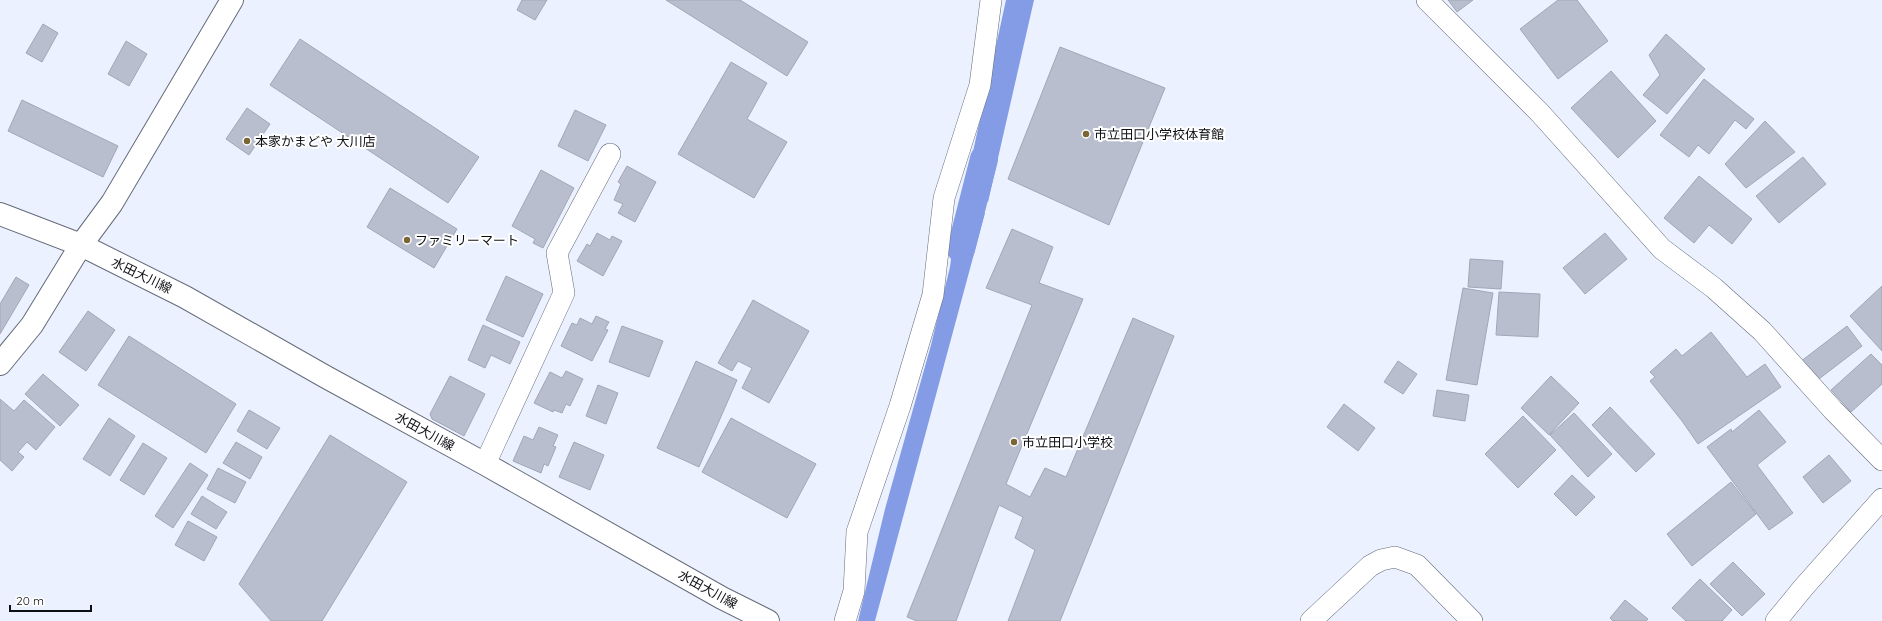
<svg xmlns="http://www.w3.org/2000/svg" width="1882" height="621" viewBox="0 0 1882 621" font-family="Quicksand,'Noto Sans JP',sans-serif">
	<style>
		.water { fill: #839ce5 }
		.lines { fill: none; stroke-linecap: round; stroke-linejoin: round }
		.canal { stroke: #839ce5; stroke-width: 28 }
		.building { fill: #b8bece; stroke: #a1a7b7 }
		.street-casing { stroke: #656b79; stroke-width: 22 }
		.secondary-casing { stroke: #656b79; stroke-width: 24 }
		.street { stroke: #fff; stroke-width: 21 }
		.secondary { stroke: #fff; stroke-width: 22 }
		.poi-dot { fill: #796634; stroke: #fff; stroke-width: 1.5 }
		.labels { text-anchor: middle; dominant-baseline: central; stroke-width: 4; stroke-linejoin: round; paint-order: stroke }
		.poi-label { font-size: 13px; fill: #0c0e13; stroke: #fff; text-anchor: start }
		.street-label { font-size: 13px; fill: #0c0e13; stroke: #fff }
	</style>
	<rect width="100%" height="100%" fill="#ebf1fe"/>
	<path class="water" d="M1006 0H1034L988 202 964 193Z
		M958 209 985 213 875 621H858L885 509 931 345 950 267Z"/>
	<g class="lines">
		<path class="canal" d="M961 249 984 159"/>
	</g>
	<path class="building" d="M522 0H547L535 20 517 10Z
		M666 0H740L808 42 787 76Z
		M1448 0H1473L1457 12Z
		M1558 0H1577L1608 41 1558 79 1520 29Z
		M43 24 58 33 42 62 26 53Z
		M1666 34 1705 69 1667 114 1643 95 1660 75 1649 55Z
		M300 39 479 157 448 203 270 85Z
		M126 41 147 54 129 86 108 74Z
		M1060 47 1165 88 1109 225 1008 179Z
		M731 62 767 83 747 119 787 142 754 198 678 154Z
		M1611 71 1656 121 1618 158 1571 108Z
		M1704 79 1754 119 1746 129 1735 120 1709 154 1698 145 1689 157 1660 135Z
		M22 100 118 146 103 177 8 131Z
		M247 108 270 124 249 155 226 139Z
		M575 110 606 125 588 161 558 146Z
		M1765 121 1795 152 1746 188 1725 164Z
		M1803 157 1826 184 1779 223 1756 196Z
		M627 166 656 182 635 222 618 213 623 204 614 200 621 184 618 182Z
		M541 170 574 188 543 248 533 243 535 239 512 226Z
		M1699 176 1752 219 1732 244 1709 225 1694 243 1664 218Z
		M390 188 457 229 434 268 367 227Z
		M1012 229 1053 247 1039 283 1083 299 1006 484 1030 497 1045 468 1066 477 1133 318 1174 336 1060 621H1008L1035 550 1015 538 1023 517 999 505 956 621H917L907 617 1032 305 986 288Z
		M597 233 610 240 612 236 622 241 603 276 577 261 587 244 590 246Z
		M1605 233 1627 259 1585 294 1563 268Z
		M1470 259 1503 261 1501 289 1468 287Z
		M506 276 543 294 523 337 486 320Z
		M16 277 29 285 0 334V304Z
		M1882 286V351L1850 316Z
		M1463 288 1493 293 1477 385 1446 380Z
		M1499 292 1540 294 1538 337 1496 335Z
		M753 300 809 331 769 403 742 388 752 368 738 361 732 371 718 363Z
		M88 311 115 330 86 371 59 352Z
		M596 316 609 322 605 329 608 330 592 361 561 346 572 323 577 325 580 318 592 324Z
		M483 325 520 342 510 364 491 355 485 368 468 360Z
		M622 326 663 341 649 377 609 362Z
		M1847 326 1862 346 1815 382 1800 362Z
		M1711 332 1747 377 1765 364 1781 387 1698 444 1682 421 1650 381 1655 377 1650 372 1676 349 1682 356Z
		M129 336 236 404 206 453 98 385Z
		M1871 354 1882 365V384L1851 412 1831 390Z
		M696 361 737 380 699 467 657 448Z
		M1398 361 1417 374 1403 394 1384 382Z
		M566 371 583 379 570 406 566 404 562 413 554 410 553 412 534 403 550 372 562 378Z
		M43 374 79 405 60 426 25 394Z
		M450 376 485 394 464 436 432 419 430 414Z
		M1551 376 1579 403 1549 435 1521 408Z
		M598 385 618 393 606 424 586 416Z
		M1437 390 1469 395 1465 421 1433 416Z
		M0 399 14 411 24 400 55 427 36 450 27 442 18 452 24 457 12 471 0 460Z
		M1344 404 1375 428 1358 451 1327 427Z
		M1610 407 1655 454 1636 472 1592 425Z
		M249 410 280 428 267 449 237 431Z
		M1759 410 1786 442 1757 465 1793 513 1769 530 1707 447 1731 429 1732 432Z
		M1574 413 1612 454 1588 477 1550 435Z
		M1523 416 1556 450 1518 488 1485 454Z
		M109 418 135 436 110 476 83 459Z
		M731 418 816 464 787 518 702 472Z
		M539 427 558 435 553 446 556 447 548 466 544 464 541 473 513 461 524 436 533 440Z
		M330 435 407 482 322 621H271L239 584Z
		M236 442 262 457 250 479 223 463Z
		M574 442 604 455 590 490 559 477Z
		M143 443 167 458 144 495 120 480Z
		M1829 455 1851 481 1823 503 1803 477Z
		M190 463 208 475 173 528 155 516Z
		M218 468 246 482 235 503 207 489Z
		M1572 475 1595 497 1576 516 1554 494Z
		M1731 482 1756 514 1692 566 1667 534Z
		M202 496 227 512 216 529 191 514Z
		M188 521 217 537 204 561 175 545Z
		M1733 562 1765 594 1742 616 1710 584Z
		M1700 579 1732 610 1722 621H1686L1672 608Z
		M1625 600 1648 619 1646 621H1613L1610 618Z"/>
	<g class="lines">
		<defs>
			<path id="street" d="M1427 0 1540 113 1662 249 1714 288 1762 331 1833 410 1882 460
				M485 464 564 293 557 253 610 154
				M845 621 854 591 857 532 900 406 933 295 944 198 980 85 991 0
				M1311 621 1370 566 1381 560 1395 557 1417 565 1472 621
				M1776 621 1803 588 1882 499"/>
			<path id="secondary" d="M0 214 81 245 185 297 326 377 485 464 722 598 768 621
				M0 364 32 325 81 245 112 203 232 0"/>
		</defs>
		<use href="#street" class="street-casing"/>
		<use href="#secondary" class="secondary-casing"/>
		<use href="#street" class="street"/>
		<use href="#secondary" class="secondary"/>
	</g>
	<g class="poi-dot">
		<circle cx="1086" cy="134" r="4"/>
		<circle cx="247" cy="141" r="4"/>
		<circle cx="407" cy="240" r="4"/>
		<circle cx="1014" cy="442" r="4"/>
	</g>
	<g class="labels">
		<g class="poi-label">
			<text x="1094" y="134">市立田口小学校体育館</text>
			<text x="255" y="141">本家かまどや 大川店</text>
			<text x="415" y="240">ファミリーマート</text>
			<text x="1022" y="442">市立田口小学校</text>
		</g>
		<g class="street-label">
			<text transform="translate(142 275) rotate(26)">水田大川線</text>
			<text transform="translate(425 431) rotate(29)">水田大川線</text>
			<text transform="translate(708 589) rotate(29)">水田大川線</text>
		</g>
	</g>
	<path d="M10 605v6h81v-6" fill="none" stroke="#0c0e13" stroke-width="2"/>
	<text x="16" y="605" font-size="12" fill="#0c0e13" stroke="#ffffff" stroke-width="3" paint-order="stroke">20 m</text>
</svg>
